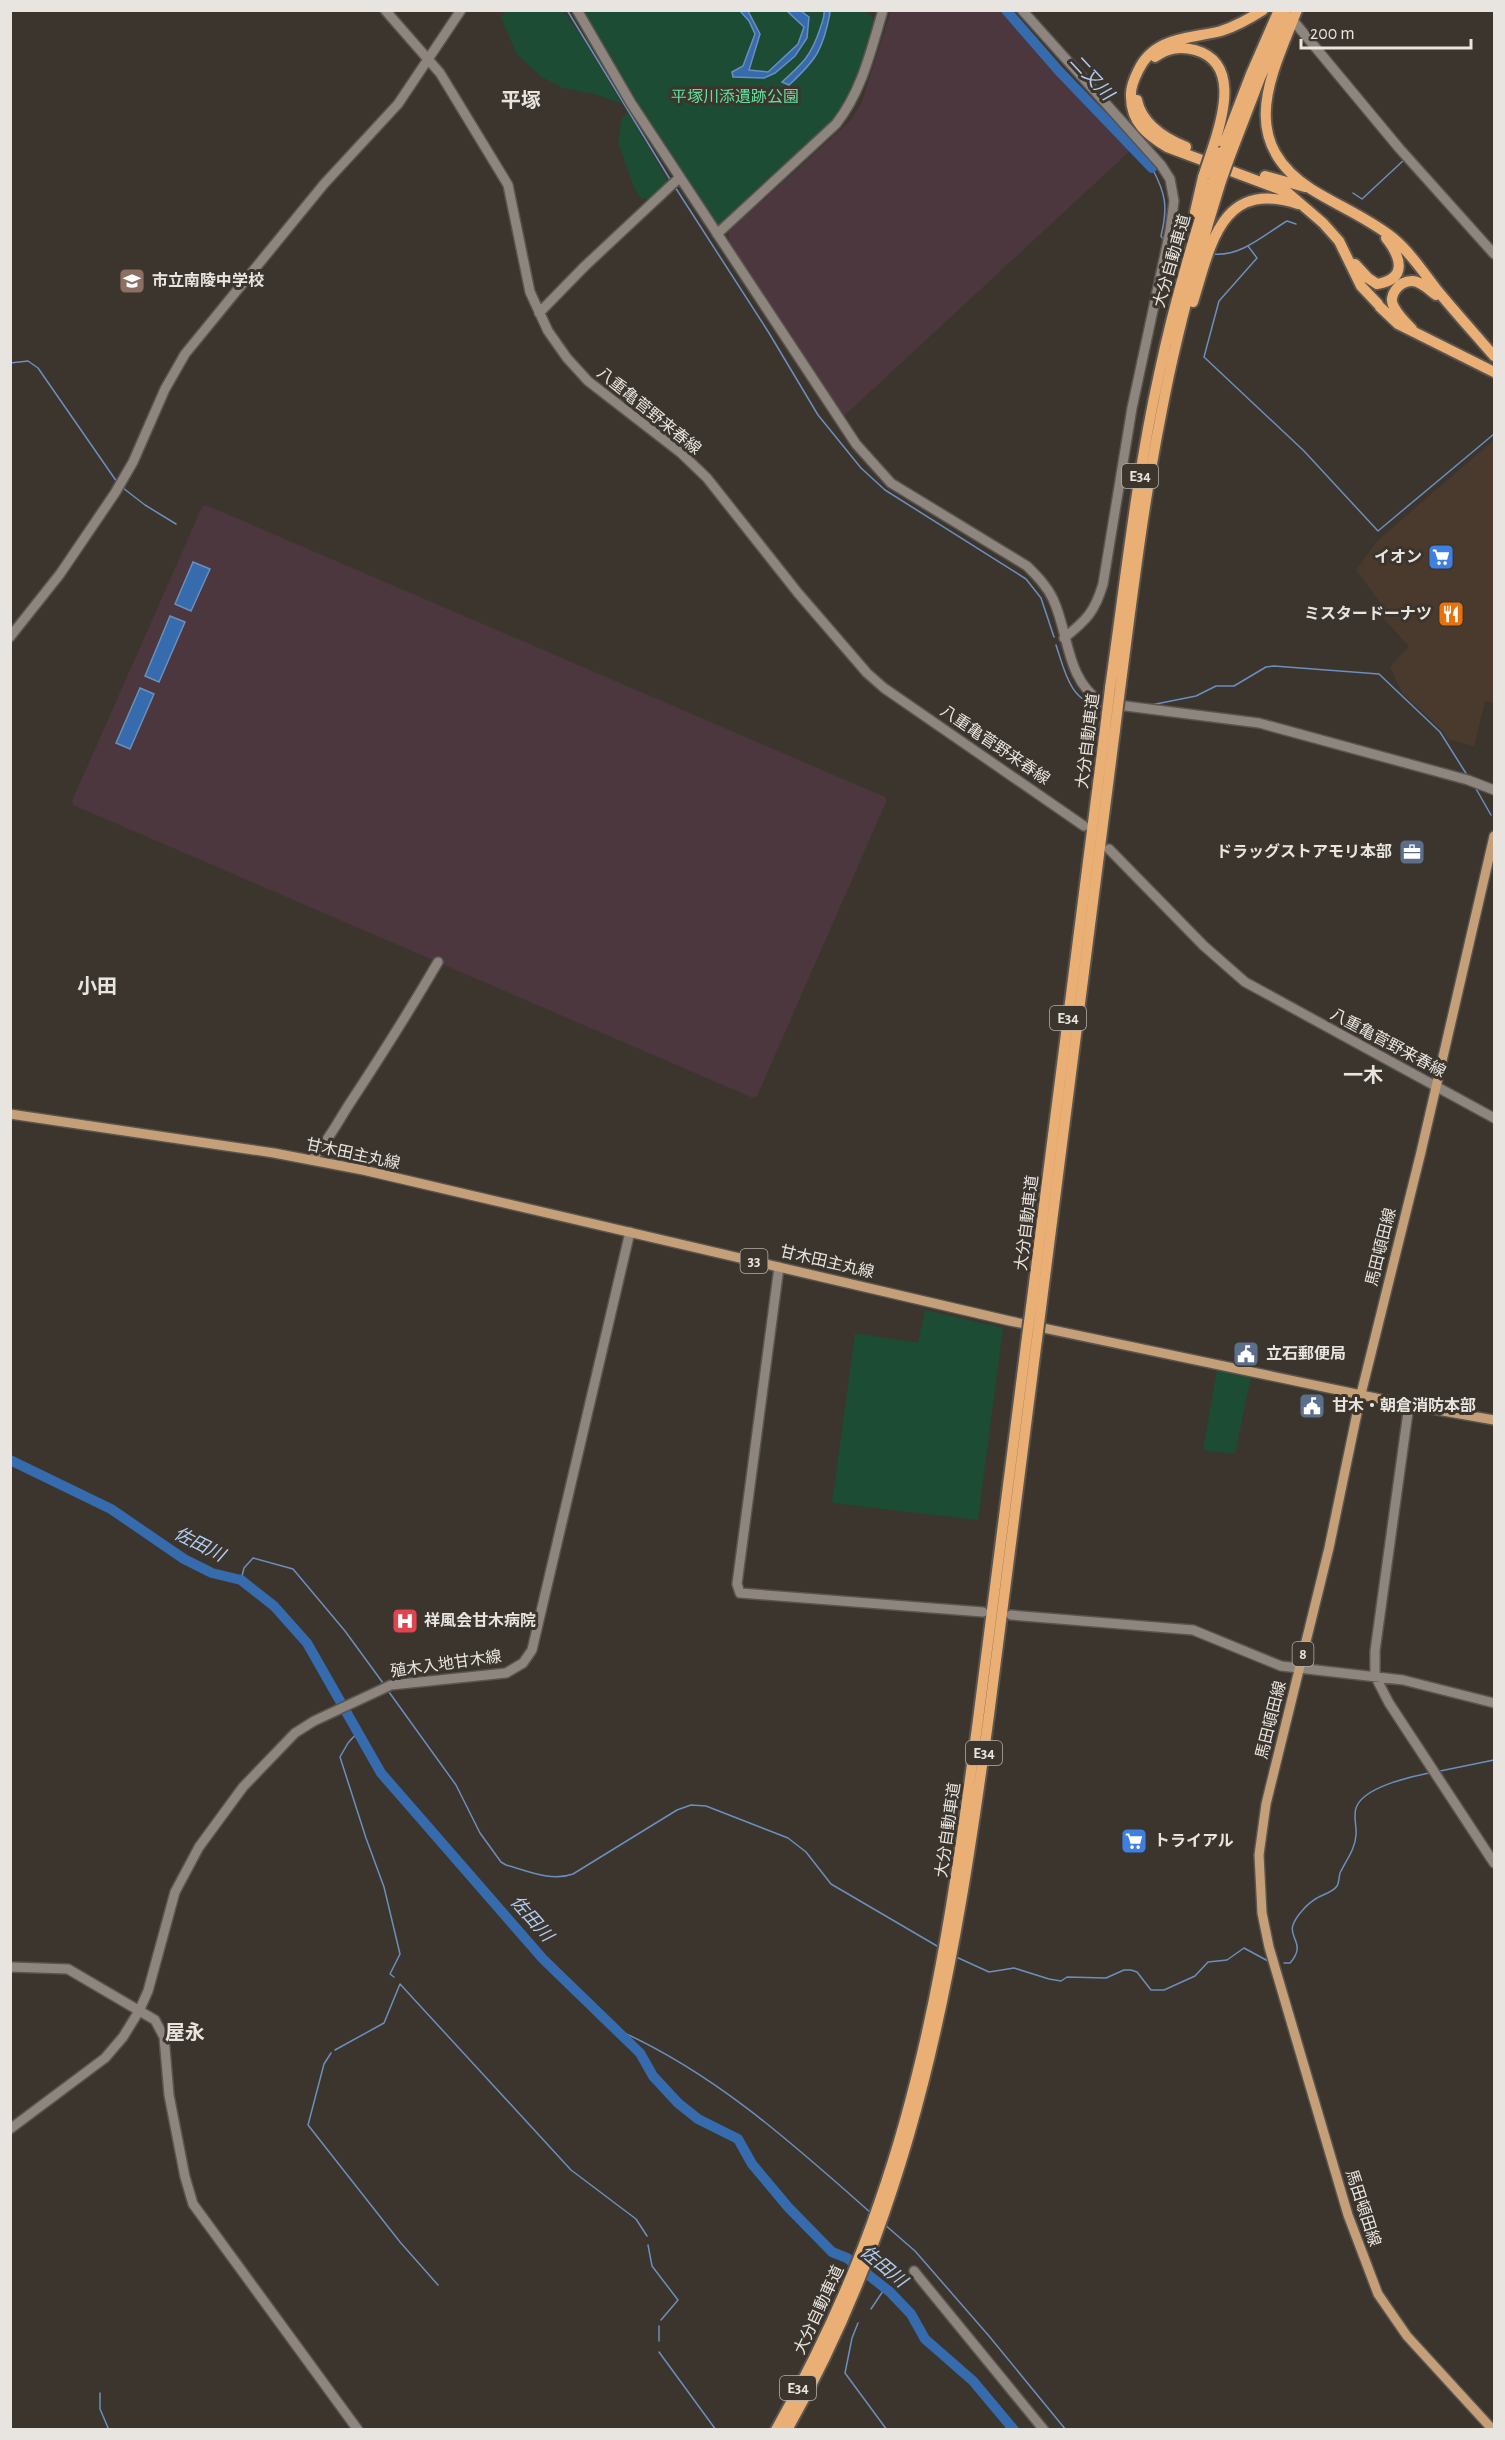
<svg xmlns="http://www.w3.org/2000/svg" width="1505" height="2440" viewBox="0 0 1505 2440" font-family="'Alegreya Sans','Noto Sans JP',sans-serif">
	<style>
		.commercial { fill: #493a2d }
		.industrial { fill: #4b373d }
		.green { fill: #1c4c33 }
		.water { fill: #366bae; stroke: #6b8fbd; stroke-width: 1.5 }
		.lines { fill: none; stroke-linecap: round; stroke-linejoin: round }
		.stream { stroke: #6b8fbd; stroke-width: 1.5 }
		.river { stroke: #366bae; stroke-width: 10 }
		.secondary-casing { stroke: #59544e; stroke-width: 12 }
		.primary-casing { stroke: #59544e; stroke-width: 12 }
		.highway-casing { stroke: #59544e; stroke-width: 14 }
		.secondary { stroke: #8e867e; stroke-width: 9 }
		.primary { stroke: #c59f78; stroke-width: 9 }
		.highway { stroke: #eaaf74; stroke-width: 10 }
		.highway-bridge-casing { stroke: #59544e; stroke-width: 14; stroke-linecap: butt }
		.highway-bridge { stroke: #eaaf74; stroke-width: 10 }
		.labels { text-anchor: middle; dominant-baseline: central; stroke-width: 6; stroke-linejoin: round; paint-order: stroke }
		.shield { fill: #3b352e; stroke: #b4b0aa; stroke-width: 1.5 }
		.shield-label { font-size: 15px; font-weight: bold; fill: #e8e4df }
		.park-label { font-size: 16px; fill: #62e19d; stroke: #3b352e }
		.street-label { font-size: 16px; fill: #e8e4df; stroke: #3b352e }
		.poi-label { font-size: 16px; font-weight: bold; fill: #e8e4df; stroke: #3b352e; text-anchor: start }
		.water-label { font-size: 18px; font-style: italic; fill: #b0ccf0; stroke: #3b352e }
		.quarter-label { font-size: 20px; font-weight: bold; fill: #e8e4df; stroke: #3b352e }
	</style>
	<rect width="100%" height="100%" fill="#3b352e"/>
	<path class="commercial" d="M1494 440V703L1485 701 1474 746 1448 739 1443 731 1402 693 1390 667 1409 646 1383 618 1384 608 1356 570 1377 541Z"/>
	<path class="industrial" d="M891 11H1004L1131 150 844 416 729 243V231L849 122 861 104Z
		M206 505 885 797 887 800 757 1096 753 1098 73 805 72 801 202 507Z"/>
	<path class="green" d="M864 10 876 21 856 87 835 121 721 226 715 225 686 182 582 11Z
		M506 11H563L582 37 622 104 595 94 563 88 540 76 516 53 501 17Z
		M628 113 669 183 650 200 641 198 634 188 618 142 622 117Z
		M925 1310 1003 1328 978 1520 832 1503 855 1333 918 1343Z
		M1217 1370 1251 1377 1235 1454 1203 1450Z"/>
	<path class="water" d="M740 11H748L760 34 749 70 768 72 798 44 804 27 787 11H801L809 17 807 38 795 56 775 73 764 78 733 77 732 72 743 66 755 34 749 21Z
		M824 11H828L830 13C823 50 816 60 789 85L782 82C803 63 811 56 820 29 822 21 825 18 824 11Z
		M193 562 210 569 191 611 175 604Z
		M170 616 185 622 159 682 145 676Z
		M140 688 154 694 130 749 116 743Z"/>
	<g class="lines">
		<path class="stream" d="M567 10 671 181
			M1152 168C1166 194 1168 207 1161 236L1164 241
			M675 187 769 333 818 415 861 468 885 490 1026 579 1041 598 1054 637
			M1353 193 1362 199 1405 159
			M1248 246 1257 258 1219 301 1204 357 1304 451 1378 531 1494 434
			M1169 247 1185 251
			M1213 254C1241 257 1265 234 1287 221L1296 224
			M10 363 28 361 38 368 117 482
			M123 488 145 505 176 524
			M1056 645C1065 672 1070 702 1102 707
			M1151 705 1196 696 1216 686H1234L1266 667 1274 666 1379 674 1440 732 1467 775
			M1475 787 1491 815
			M241 1580 244 1568 253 1558 293 1569 345 1631 383 1683
			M389 1692 456 1785 480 1833 501 1862 506 1865C528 1871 551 1882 573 1874L677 1810 691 1805 706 1806 788 1838 806 1852 831 1884 937 1946
			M358 1732 348 1743 340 1757 366 1838 384 1887 400 1954 390 1974 394 1977
			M1440 1771 1494 1760
			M954 1956 989 1972 1014 1968 1049 1979 1061 1981 1067 1977 1106 1978 1124 1970H1131L1137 1972 1151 1990H1164L1195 1976 1208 1962 1227 1960 1244 1948 1268 1961
			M1284 1963H1290C1307 1944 1288 1938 1293 1925 1296 1916 1308 1903 1317 1898 1323 1894 1332 1893 1337 1886 1339 1883 1339 1877 1340 1873 1346 1860 1355 1850 1356 1835 1357 1827 1353 1816 1356 1808 1363 1787 1410 1777 1429 1773
			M620 2031C716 2074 793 2144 871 2213
			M335 2050 384 2023 400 1984 571 2170 636 2219 647 2236
			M331 2053 324 2064 308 2125 400 2242 438 2285
			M884 2224 915 2251 989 2336 1066 2430
			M648 2245 652 2266 678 2300 661 2320
			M871 2309 885 2288
			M858 2323 852 2338 845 2373 887 2430
			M659 2341V2326
			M659 2352 716 2430
			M100 2393V2409L109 2430"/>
		<path class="river" d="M1006 10 1059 71 1152 168
			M10 1460 111 1509 184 1559 212 1573 241 1580 274 1606 307 1643 381 1773 543 1959 640 2053 653 2076 678 2103 698 2119 738 2139 752 2164 788 2207 832 2252 847 2258 890 2292 911 2314 925 2339 973 2381 1014 2430"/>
		<defs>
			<path id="secondary" d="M385 10 440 73 508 185 530 292 548 331 567 358 588 381 681 453 707 478 798 593 867 673 884 688 1084 826
				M577 10 631 103 856 444 891 483 1027 566C1037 576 1047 586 1053 599 1070 636 1065 678 1102 703L1259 723 1468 780 1494 790
				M1022 10 1161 165 1170 179 1174 201 1170 231 1132 408 1103 584C1095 611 1087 620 1064 638
				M1296 24 1399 148 1494 254
				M717 234 836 124C862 91 871 50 883 10
				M539 313 585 266 679 178
				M10 637 60 574 115 493 133 462 165 389 185 354 324 184 398 104 461 10
				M1109 849 1204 946 1245 982 1494 1118
				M311 1160C327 1143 337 1123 350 1103 381 1056 410 1010 438 962
				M779 1267 737 1584 740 1593 983 1612
				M1409 1405 1375 1651V1676L1389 1703 1494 1863
				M1011 1615 1193 1630 1281 1666 1403 1680 1494 1703
				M10 1967 68 1969 155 2020 164 2037 169 2095 185 2177 193 2204 358 2430
				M10 2129 105 2058 123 2037 139 2011 148 1991 175 1892 199 1847 243 1787 295 1733 314 1721 391 1685 506 1673 523 1663 532 1650 630 1232
				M914 2271 1044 2430"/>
			<path id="primary" d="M10 1114 274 1153 363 1170 1010 1321 1409 1405 1494 1420
				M1493 2430 1407 2336 1378 2294 1348 2215 1269 1947 1262 1913 1259 1855 1266 1804 1329 1548 1361 1394 1421 1152 1494 836"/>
			<path id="highway" d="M1263 10C1249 19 1237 26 1221 31 1190 39 1154 36 1138 71 1134 79 1130 88 1131 97 1131 122 1147 135 1167 147L1287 192 1323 223 1339 241 1361 286 1378 304
				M1297 10C1271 76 1236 140 1311 189 1338 206 1368 218 1393 238 1410 252 1424 273 1437 290 1456 313 1475 334 1494 356
				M1155 57C1168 48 1180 46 1195 50 1238 62 1224 113 1214 144
				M1137 100C1142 124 1164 138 1186 147
				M1221 152 1251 74 1279 10
				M1230 156 1260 78 1287 16
				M1265 176 1305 187
				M1195 212 1203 177
				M1355 264 1368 278 1377 284C1408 279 1401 257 1386 238
				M1193 302C1211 244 1221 179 1298 204
				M1380 307 1398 324 1494 372
				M1412 329C1406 323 1398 315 1394 307 1387 296 1399 281 1412 281 1421 281 1429 290 1436 295
				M1110 688C1125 584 1136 478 1159 374 1173 308 1192 242 1213 177
				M1120 690C1132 598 1143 506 1161 415 1176 335 1197 258 1221 181
				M1031 1307 1105 729
				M1041 1308 1115 730
				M776 2430C817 2357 852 2282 879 2203 934 2047 956 1883 978 1720 995 1592 1011 1464 1027 1337
				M787 2430C915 2205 955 1967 989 1715 1005 1590 1021 1464 1037 1339"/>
		</defs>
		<use href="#secondary" class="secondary-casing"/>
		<use href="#primary" class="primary-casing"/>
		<use href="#highway" class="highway-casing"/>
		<use href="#secondary" class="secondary"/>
		<use href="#primary" class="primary"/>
		<use href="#highway" class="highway"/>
		<defs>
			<path id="highway-bridge" d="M1203 177 1214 144
				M1213 177 1221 152
				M1221 181 1230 156
				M1105 729 1110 688
				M1115 730 1120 690
				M1027 1337 1031 1307
				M1037 1339 1041 1308"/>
		</defs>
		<use href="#highway-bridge" class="highway-bridge-casing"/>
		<use href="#highway-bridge" class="highway-bridge"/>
	</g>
	<defs>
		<symbol id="school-square" viewBox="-11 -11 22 22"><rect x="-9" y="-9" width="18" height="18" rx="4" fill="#8d6e63" stroke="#3b352e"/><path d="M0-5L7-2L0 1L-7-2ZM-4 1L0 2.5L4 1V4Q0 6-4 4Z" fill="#fff"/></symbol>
		<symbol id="supermarket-square" viewBox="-11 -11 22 22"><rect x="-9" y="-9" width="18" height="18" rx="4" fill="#3f7fe0" stroke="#3b352e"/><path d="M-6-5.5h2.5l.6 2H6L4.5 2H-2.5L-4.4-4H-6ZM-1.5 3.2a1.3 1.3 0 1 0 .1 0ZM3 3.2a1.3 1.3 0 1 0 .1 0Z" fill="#fff"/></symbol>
		<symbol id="restaurant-square" viewBox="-11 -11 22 22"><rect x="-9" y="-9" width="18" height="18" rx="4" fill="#e8710a" stroke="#3b352e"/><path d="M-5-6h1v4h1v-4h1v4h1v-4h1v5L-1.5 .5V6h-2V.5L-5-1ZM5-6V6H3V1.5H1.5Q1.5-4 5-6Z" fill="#fff"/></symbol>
		<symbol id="office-square" viewBox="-11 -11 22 22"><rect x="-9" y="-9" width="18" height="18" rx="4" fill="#5c6f8a" stroke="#3b352e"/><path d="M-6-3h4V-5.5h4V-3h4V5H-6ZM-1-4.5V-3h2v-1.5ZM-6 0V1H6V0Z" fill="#fff"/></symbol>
		<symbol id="civic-square" viewBox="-11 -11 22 22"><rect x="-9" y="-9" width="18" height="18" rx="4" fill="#5c6f8a" stroke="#3b352e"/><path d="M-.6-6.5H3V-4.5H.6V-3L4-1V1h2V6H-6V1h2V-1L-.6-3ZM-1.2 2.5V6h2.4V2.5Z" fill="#fff"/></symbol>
		<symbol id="hospital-square" viewBox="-11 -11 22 22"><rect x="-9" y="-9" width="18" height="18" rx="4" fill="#e0444e" stroke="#3b352e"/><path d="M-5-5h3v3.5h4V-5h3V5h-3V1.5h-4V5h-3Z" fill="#fff"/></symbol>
	</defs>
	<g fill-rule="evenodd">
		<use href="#school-square" x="117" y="266" width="30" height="30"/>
		<use href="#supermarket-square" x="1426" y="542" width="30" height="30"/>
		<use href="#restaurant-square" x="1436" y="599" width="30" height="30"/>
		<use href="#office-square" x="1397" y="837" width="30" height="30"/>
		<use href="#civic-square" x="1231" y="1339" width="30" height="30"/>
		<use href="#civic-square" x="1297" y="1391" width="30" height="30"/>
		<use href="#hospital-square" x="390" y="1606" width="30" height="30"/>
		<use href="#supermarket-square" x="1119" y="1826" width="30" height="30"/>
	</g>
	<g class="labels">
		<g class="shield">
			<rect x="1122" y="464" width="36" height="24" rx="4.5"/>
			<rect x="1050" y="1006" width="36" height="24" rx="4.5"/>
			<rect x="740.5" y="1249" width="27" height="24" rx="4.5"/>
			<rect x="1292.5" y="1642" width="21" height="24" rx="4.5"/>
			<rect x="966" y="1741" width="36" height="24" rx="4.5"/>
			<rect x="780" y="2376" width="36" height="24" rx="4.5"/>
		</g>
		<g class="shield-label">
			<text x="1140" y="476">E34</text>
			<text x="1068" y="1018">E34</text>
			<text x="754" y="1261">33</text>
			<text x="1303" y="1654">8</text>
			<text x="984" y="1753">E34</text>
			<text x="798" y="2388">E34</text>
		</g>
		<g class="park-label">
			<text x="735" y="97">平塚川添遺跡公園</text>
		</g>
		<g class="street-label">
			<text transform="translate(1172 261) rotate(-74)">大分自動車道</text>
			<text transform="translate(649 411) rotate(39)">八重亀菅野来春線</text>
			<text transform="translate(1088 741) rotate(-83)">大分自動車道</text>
			<text transform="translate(995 745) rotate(34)">八重亀菅野来春線</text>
			<text transform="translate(1388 1043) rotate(28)">八重亀菅野来春線</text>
			<text transform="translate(353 1154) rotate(12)">甘木田主丸線</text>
			<text transform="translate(1027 1223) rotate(-83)">大分自動車道</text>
			<text transform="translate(1381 1247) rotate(-76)">馬田頓田線</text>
			<text transform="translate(827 1262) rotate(13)">甘木田主丸線</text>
			<text transform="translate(446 1664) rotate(-8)">殖木入地甘木線</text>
			<text transform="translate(1271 1720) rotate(-76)">馬田頓田線</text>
			<text transform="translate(948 1830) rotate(-82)">大分自動車道</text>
			<text transform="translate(1363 2208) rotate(72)">馬田頓田線</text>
			<text transform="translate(819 2310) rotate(-65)">大分自動車道</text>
		</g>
		<g class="poi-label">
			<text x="152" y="281">市立南陵中学校</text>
			<text x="1422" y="557" text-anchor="end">イオン</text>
			<text x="1432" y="614" text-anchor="end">ミスタードーナツ</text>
			<text x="1392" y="852" text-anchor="end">ドラッグストアモリ本部</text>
			<text x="1266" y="1354">立石郵便局</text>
			<text x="1332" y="1406">甘木・朝倉消防本部</text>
			<text x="424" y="1621">祥風会甘木病院</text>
			<text x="1154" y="1841">トライアル</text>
		</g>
		<g class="water-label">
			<text transform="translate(1091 78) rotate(47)">二又川</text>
			<text transform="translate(199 1545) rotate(27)">佐田川</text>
			<text transform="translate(531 1919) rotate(49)">佐田川</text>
			<text transform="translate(883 2267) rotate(40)">佐田川</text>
		</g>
		<g class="quarter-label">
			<text x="521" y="101">平塚</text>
			<text x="97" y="987">小田</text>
			<text x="1363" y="1076">一木</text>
			<text x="185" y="2033">屋永</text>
		</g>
	</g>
	<rect width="1505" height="2440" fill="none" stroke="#e8e4df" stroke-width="24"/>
	<path d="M1301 39v9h170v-9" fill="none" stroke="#e8e4df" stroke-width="3"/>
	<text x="1310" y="39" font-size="18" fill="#e8e4df" stroke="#3b352e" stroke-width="4.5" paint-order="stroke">200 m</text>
</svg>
